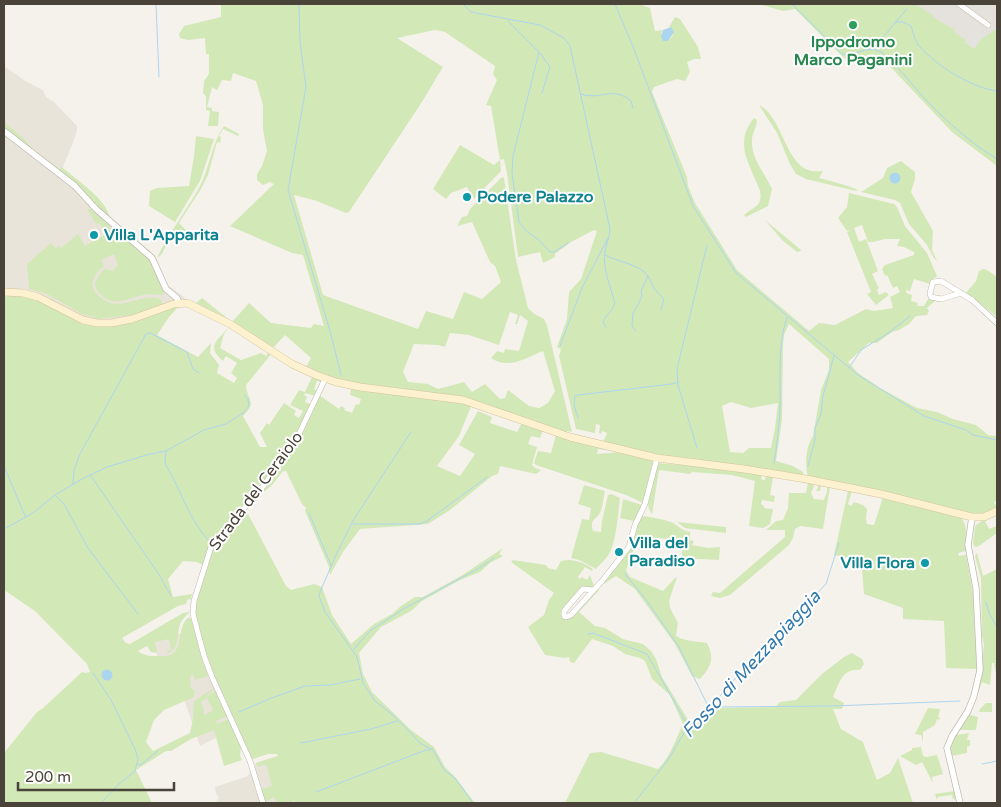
<svg xmlns="http://www.w3.org/2000/svg" width="1001" height="807" viewBox="0 0 1001 807" font-family="'Varela Round',sans-serif">
	<style>
		.residential { fill: #e9e4da }
		.industrial { fill: #e5e2dd }
		.green { fill: #d3e8b7; fill-rule: evenodd }
		.parking { fill: #e5e3e0 }
		.water { fill: #acd5ef }
		.lines { fill: none; stroke-linecap: round; stroke-linejoin: round }
		.stream { stroke: #acd5ef; stroke-width: 1 }
		.minor-casing { stroke: #c1baaf; stroke-width: 6 }
		.tertiary-casing { stroke: #c1baaf; stroke-width: 7 }
		.secondary-casing { stroke: #d3c49d; stroke-width: 8 }
		.minor { stroke: #fff; stroke-width: 5 }
		.tertiary { stroke: #fff; stroke-width: 5.5 }
		.secondary { stroke: #fdf1cf; stroke-width: 7 }
		.leisure-dot { fill: #2e9e5b; stroke: #fff; stroke-width: 2 }
		.culture-dot { fill: #0f9aa8; stroke: #fff; stroke-width: 2 }
		.labels { text-anchor: middle; dominant-baseline: central; stroke-width: 4; stroke-linejoin: round; paint-order: stroke }
		.leisure-label { font-size: 16px; font-weight: bold; fill: #27864d; stroke: #fff }
		.culture-label { font-size: 16px; font-weight: bold; fill: #0d838f; stroke: #fff; text-anchor: start }
		.street-label { font-size: 16px; fill: #4a433a; stroke: #fff }
		.water-label { font-size: 18px; font-style: italic; fill: #337aac; stroke: #fff }
	</style>
	<rect width="100%" height="100%" fill="#f5f2ec"/>
	<path class="residential" d="M4 66 27 82 43 90 46 97 54 102 77 126V131L72 145 62 169 76 183 90 200 153 256 156 261 166 284 185 298 179 306 106 326 4 295Z
		M152 634H210L243 724 200 746 178 682 165 687Z
		M270 758 296 803H215L219 798 216 793 215 787 248 776 256 763Z"/>
	<path class="industrial" d="M912 4H997V54L974 49Z"/>
	<path class="green" d="M221 4H639L650 8 655 31 663 30 661 33 668 41 673 35 671 27H669L675 17 680 19 698 47 701 59H694L687 62 690 72 685 81 677 79 654 87 652 92 687 177 688 186 695 203 737 270 809 331 819 323 835 325 866 309 874 311 893 308 890 297 900 292 897 286 893 288 887 275 885 276 882 269 885 265 914 255V252L904 247 897 246 900 239H885L873 242H868L862 225 854 228 859 242 866 239 878 271 872 274 879 288 877 290 879 295 886 292 889 295 876 305 867 294 871 292 847 232 852 230 847 231 838 218 847 207 849 193 894 204 897 207 905 226 927 253 937 276 931 280 930 284 914 279 910 291 906 290V293L912 295 911 301 918 303 917 306H924L928 299 936 300 927 308 929 311 927 315 916 316 909 324 899 330 892 332 877 343H869L848 362 858 373 880 388 917 408 937 412 953 419 976 425 988 435 995 436 997 434V500L994 502 997 508 984 513H971L912 498 808 478C805 464 805 449 813 436L821 390 829 370V359L789 324 784 335 783 345 782 419 776 461 793 466 803 472V477L775 470 677 460 603 442 607 433 602 431 601 434 599 433 600 425 596 424 595 433 576 429 559 356 561 349 557 347 567 319 569 292 581 279 597 231 594 230 571 242 555 254V257L543 263 540 252 518 257 507 173 504 159 500 160 501 171 474 199 467 187 451 193 446 199 433 189 460 145 494 165 500 160 491 106 486 105 497 80 493 74 495 66 445 32 435 30 397 38 443 67 420 105 349 212 346 213 317 201 294 195 323 295 418 329 426 311 453 319 464 292 482 299 501 282 495 266 490 262 472 222 457 226 462 217 467 216 470 209 502 177 504 178 516 260 528 308 533 313 544 319 547 325 572 432 567 431 566 433 469 398 340 381 306 367 311 358 285 335 273 348 232 322 196 303 202 298 232 322 249 303 271 323 311 328 314 324 324 326 303 255 292 253 230 226 274 184 270 182 263 185 257 180V174L262 166 267 151 263 129V105L256 81 233 73 231 81 222 80 217 90 212 87 207 107 212 108V111L219 112 218 126H208L210 111 206 110V96L203 93 204 81 209 74V54H206L205 38 188 40 180 38 179 34 184 26 221 17ZM510 312 518 315 515 324H517L520 315 528 321 519 351 505 349 504 353 497 351 491 358C508 370 526 358 543 351L555 391 548 403 539 408 529 406 508 390 505 398 500 399 485 384 472 392 464 382 438 389 428 384 408 382 403 372 414 344 438 345 445 347 450 333 469 335 499 345ZM731 402 751 408 778 403 775 428 771 448H749L743 453 730 452 722 406Z
		M758 4H915L933 15V17L955 30 954 32 966 40 965 42 974 48 981 39 995 30 997 31V166L952 132 884 60 872 54 847 61 795 9 783 11Z
		M759 105C782 116 784 160 808 170 812 172 819 171 823 171L819 178C827 180 854 187 858 190L856 191 806 179 796 174 790 164 777 133Z
		M754 118 757 120C757 127 752 133 752 140 751 159 765 173 772 189L768 206 746 217 744 215C754 206 763 207 760 191 750 164 733 144 754 118Z
		M4 122 22 137 34 150 4 127Z
		M224 126 239 134 238 136 223 129 219 136 221 137 220 143 217 142 208 175 201 189 179 223 186 230 181 236 174 232 161 255 157 258C169 232 188 209 201 184 210 165 212 143 224 126Z
		M196 136 214 139 200 181 175 222 149 206 150 191 157 188 189 186 194 156Z
		M38 153 60 169 62 167C77 181 105 197 110 218L89 199 76 183 39 156Z
		M901 161 915 172V179L911 192 933 231 932 250 937 261 934 258 927 245 909 224 900 203 895 200 861 192 883 178 887 168Z
		M88 209H91L111 228 148 257 165 290 162 295C158 295 153 294 149 294 134 295 116 309 102 296 98 292 95 288 95 282L102 271 106 269 113 271 118 265 114 254 101 260 104 266C100 269 96 273 94 278 91 284 93 291 98 295 120 316 136 292 160 299L163 304 140 314 99 319 80 313 47 294 29 289 27 264 51 243 56 248 59 246 61 248 78 234 85 246 106 234 101 225 95 222 88 211Z
		M765 220 801 250V251L797 252 782 240Z
		M983 269 987 270 997 277V317L973 298 965 294 976 281 979 271Z
		M4 295 29 297 98 326 179 306 169 317 157 335 198 357 211 343 210 353 219 365 217 373 234 383 237 378 231 373 237 363 226 356 223 361C205 346 218 340 229 327L224 334 220 348 241 360 261 353 266 356 269 352 272 353 246 385C247 401 258 401 243 416L260 447H267L260 433 267 423 269 425 284 403 296 411 294 415 299 418 303 411 290 405 299 390 305 392 312 377 322 380 321 382 317 381 314 389 318 391 316 396 305 393 304 395 307 397 305 402 312 405 303 425 263 483 210 545 203 565 197 562 183 561 168 579 173 597 192 594 191 599 187 600 186 604 178 606 122 638 126 643 130 644 183 613 190 612C187 615 183 618 181 622 176 632 181 645 169 653L166 651 171 650 169 639 155 642 157 653 151 652 147 646 138 651C145 656 150 656 158 656 189 659 173 629 189 617L193 621 201 658 208 676 195 680 193 674 190 676 191 689H194V697L164 710 154 720 146 742 153 751 190 733 193 719 194 701 215 687V688L205 697H206L216 690 228 716 216 721 217 724 229 719 241 748 240 755 242 760 224 766 214 730 191 739 171 751H166L136 770 152 803H4V753L37 712 42 709 82 672 85 673 90 672 87 664 35 611 4 590ZM207 698 213 710 205 715 203 712 204 710 201 702Z
		M351 388 472 404 459 436 437 466 460 476 475 454 459 445 478 411 492 417 490 423 517 432 523 421 543 430 540 438 531 436 528 444 537 447 532 465 535 468 541 470 536 474 500 466 498 474 492 476 450 510 428 524 360 529 343 552 330 575 329 567 305 511 306 508 302 504 286 471H283L273 484 254 501C280 468 303 434 319 395L339 409 341 406 345 408 344 410 352 413 356 404 359 405 361 399 350 395Z
		M556 435 615 450 598 449 597 454 620 452 653 461 643 503 626 495 536 465 534 463 538 451 551 453Z
		M657 463 719 468 762 475 761 478 763 480H765L766 476 773 477 770 495 775 496 774 502 762 500 761 504 764 506V508L773 509 770 524 763 528 749 526 755 481 732 475 692 472 690 474 659 470 652 514C642 502 654 477 657 463Z
		M808 483H812L814 486 811 493 814 499 824 500 827 492V487L821 486 820 491H816L819 485 830 487 823 529 800 526 795 529 793 538 789 545 730 595 720 598 711 596 713 592 720 593 785 537V530H766L776 521 783 520 788 508 789 493H806Z
		M584 485 605 491C603 498 603 507 600 513 596 520 589 519 593 531L601 532 602 521 608 495 611 494 620 498C618 515 617 534 611 550 608 558 601 563 596 569L579 560 571 558 582 519 589 520 591 508 578 504Z
		M848 491H852L848 504 851 506 854 502 863 505 867 509 866 519 867 524 874 525 883 497 907 502 910 506 914 504 959 516C970 525 964 539 966 551L958 553 959 556 966 555 973 593 977 669 946 668 944 621 903 619V608L864 594 862 570 864 561 834 555Z
		M623 499 642 505 634 521 620 518Z
		M246 510 286 586 291 590 314 584 322 587 332 615 351 644 374 624 392 614 401 606 415 597H423L461 576 503 548 499 554 503 556 490 563 480 572 460 580 422 601 411 611 381 627 359 653 363 674 372 692 411 730 434 747 445 767 455 777 475 803H296L294 800 290 803H277L274 797 265 802 262 789 272 786 266 764 258 767 256 763 278 756 277 754H268L253 759 251 758 245 748 205 656 195 612 196 602 212 550Z
		M641 516C647 516 668 520 673 523 680 527 680 530 690 532V540L694 541 692 545 708 548 720 547 719 560 681 558 684 543 672 539 655 538 652 544 639 542 635 546 626 570 630 577 663 591 675 578 677 577 669 601 670 608 678 623 676 636C686 642 697 641 707 643 715 658 711 667 700 679L692 676 675 644 635 589 616 576 599 587 627 552Z
		M983 520H986L985 521 989 529 997 526V533L979 546 975 547 973 543 975 526Z
		M677 522 726 527V533L685 528Z
		M977 553 983 576 997 569V679L994 663H992L990 685 982 682 972 709 980 684 984 644 982 636 981 578 975 556Z
		M513 560 546 565 548 568 556 570 561 561C572 558 583 562 593 569L592 571 585 567 578 577 580 579 582 577 587 580 590 575 594 586 591 588 583 587 563 610 565 618 595 589 599 590 579 612 595 626 605 628 623 639 643 644 651 651 656 659 662 677 690 723 709 708 777 707V705L780 702 796 700 822 674 844 657 852 653 862 659 864 664 860 670C842 668 839 684 833 697L844 703 842 709H833L841 729 863 742 877 780 890 773 898 758 913 803H565L590 753 601 752 658 769C670 757 676 739 683 724L670 695 652 679 645 661 640 658 625 654 613 646 592 639 574 663 570 662 569 657 564 658 545 655 528 627 544 615 549 600 554 593 511 562Z
		M986 703H992V712H979L980 709Z
		M928 708 940 709 938 717 940 718 939 720 937 719 935 725 923 732V742L921 735 915 734Z
		M968 714 978 717 976 730H958Z
		M969 733 967 740H970V746L967 747V753L951 756V744L956 735Z
		M921 747 923 756 927 757 937 755 943 774 932 777 933 783 922 762 916 765 900 756 912 750V748Z
		M955 791V800L953 799 952 795 938 797 937 800 935 794Z"/>
	<path class="parking" d="M976 27 985 34 974 49 965 42Z"/>
	<path class="water" d="M671 27 674 32 668 41H663L661 37 663 30Z
		M889.5 178a5.5 5.5 0 1 1 11 0a5.5 5.5 0 1 1-11 0Z
		M101.5 675a5.5 5.5 0 1 1 11 0a5.5 5.5 0 1 1-11 0Z"/>
	<g class="lines">
		<path class="stream" d="M156 4 159 77
			M299 4 300 42 306 87 288 190 330 331 341 375
			M463 4 471 12 540 25 564 38 570 46 610 229C610 237 606 244 605 252 602 268 611 288 615 303 613 310 606 315 603 322L606 327
			M615 4 634 49 693 206 736 273 858 375 924 416 966 430 973 435 997 440
			M792 4 843 55C857 56 866 45 879 51 889 55 917 91 927 101 947 122 972 144 997 159
			M508 21 539 52 513 156 512 173 519 222 526 231 539 240 550 252H554L568 243
			M895 22H903L911 26C913 32 915 42 920 47 937 66 972 88 997 91
			M870 48 883 37 907 9
			M540 53 550 67 542 93
			M581 94C601 101 612 85 631 101L633 108
			M605 255C617 262 640 264 648 276L641 291 642 295 639 303 633 313 632 326 636 331
			M648 276 655 290 664 299 661 310
			M560 346 582 288 608 238
			M849 368 861 350 890 332 910 316
			M578 418 574 405 575 396 578 395 672 384 678 382
			M411 432 354 519 336 555 320 592 319 596 325 612 357 657 363 683 375 701 394 716 421 744 433 750 444 770 455 778 473 803
			M697 448 678 385 677 369 707 245
			M166 452 165 461 166 465C181 490 189 520 209 541
			M774 463C777 445 779 427 780 409 781 378 777 346 787 317
			M4 466 25 516
			M808 466 815 440V428L821 414 823 396 834 356
			M91 476 158 573 171 596
			M73 484 74 470 80 454 146 334 150 333 187 352 193 369 199 373
			M56 496 64 504 88 548 138 614
			M309 513 331 565
			M353 524H420L427 521 487 477
			M4 529 33 513 55 495 82 479 107 467 150 454 166 451 204 430 226 424 243 413 249 406 248 399 244 395
			M625 574 647 601 679 647 709 708
			M986 602 989 613 997 627
			M588 634 593 633 647 654 688 726
			M353 650 370 631 405 608 476 570 494 558
			M93 673 111 700 135 749 138 759 135 771 119 784 101 803
			M711 707 833 706 960 701
			M239 712 269 699 305 686 330 685 360 679
			M301 743 371 729 397 721
			M138 764 140 765 158 751
			M982 764 997 761
			M316 792 426 750H430
			M634 803 668 760 688 726 711 707 731 683 826 584 839 543"/>
		<defs>
			<path id="minor" d="M959 4 988 25
				M961 293 941 299 931 297 930 293 933 282 941 281 972 300 997 323
				M593 590 583 589 564 611V616L566 617 571 615 602 581 629 547 635 525 645 504 657 458
				M263 803 250 761 212 677 204 656 193 614 194 601 211 547 265 484 298 436 325 379"/>
			<path id="tertiary" d="M4 131 75 186 96 209 152 258 166 289 177 298 179 303
				M960 803 947 748 952 736 968 711 974 696 980 670 976 588 968 545 972 517"/>
			<path id="secondary" d="M4 292 23 293 38 297 83 320 97 323H112L132 319 174 304 187 303 230 324 292 364 316 375 336 382 360 387 463 400 570 437 657 458 744 469 806 479 881 494 972 517H984L997 511"/>
		</defs>
		<use href="#minor" class="minor-casing"/>
		<use href="#tertiary" class="tertiary-casing"/>
		<use href="#secondary" class="secondary-casing"/>
		<use href="#minor" class="minor"/>
		<use href="#tertiary" class="tertiary"/>
		<use href="#secondary" class="secondary"/>
	</g>
	<circle class="leisure-dot" cx="853" cy="25" r="5"/>
	<g class="culture-dot">
		<circle cx="467" cy="197" r="5"/>
		<circle cx="94" cy="235" r="5"/>
		<circle cx="619" cy="552" r="5"/>
		<circle cx="925" cy="563" r="5"/>
	</g>
	<g class="labels">
		<g class="leisure-label">
			<text x="853" y="42">Ippodromo<tspan x="853" dy="18">Marco Paganini</tspan></text>
		</g>
		<g class="culture-label">
			<text x="477" y="197">Podere Palazzo</text>
			<text x="104" y="235">Villa L'Apparita</text>
			<text x="629" y="543">Villa del<tspan x="629" dy="18">Paradiso</tspan></text>
			<text x="915" y="563" text-anchor="end">Villa Flora</text>
		</g>
		<g class="street-label">
			<text transform="translate(256 491) rotate(-53)">Strada del Ceraiolo</text>
		</g>
		<g class="water-label">
			<text transform="translate(751 664) rotate(-47)">Fosso di Mezzapiaggia</text>
		</g>
	</g>
	<rect width="1001" height="807" fill="none" stroke="#4a433a" stroke-width="10"/>
	<path d="M18 782v8h156v-8" fill="none" stroke="#4a433a" stroke-width="2.5"/>
	<text x="25" y="782" font-size="15" fill="#4a433a" stroke="#ffffff" stroke-width="4" paint-order="stroke">200 m</text>
</svg>
